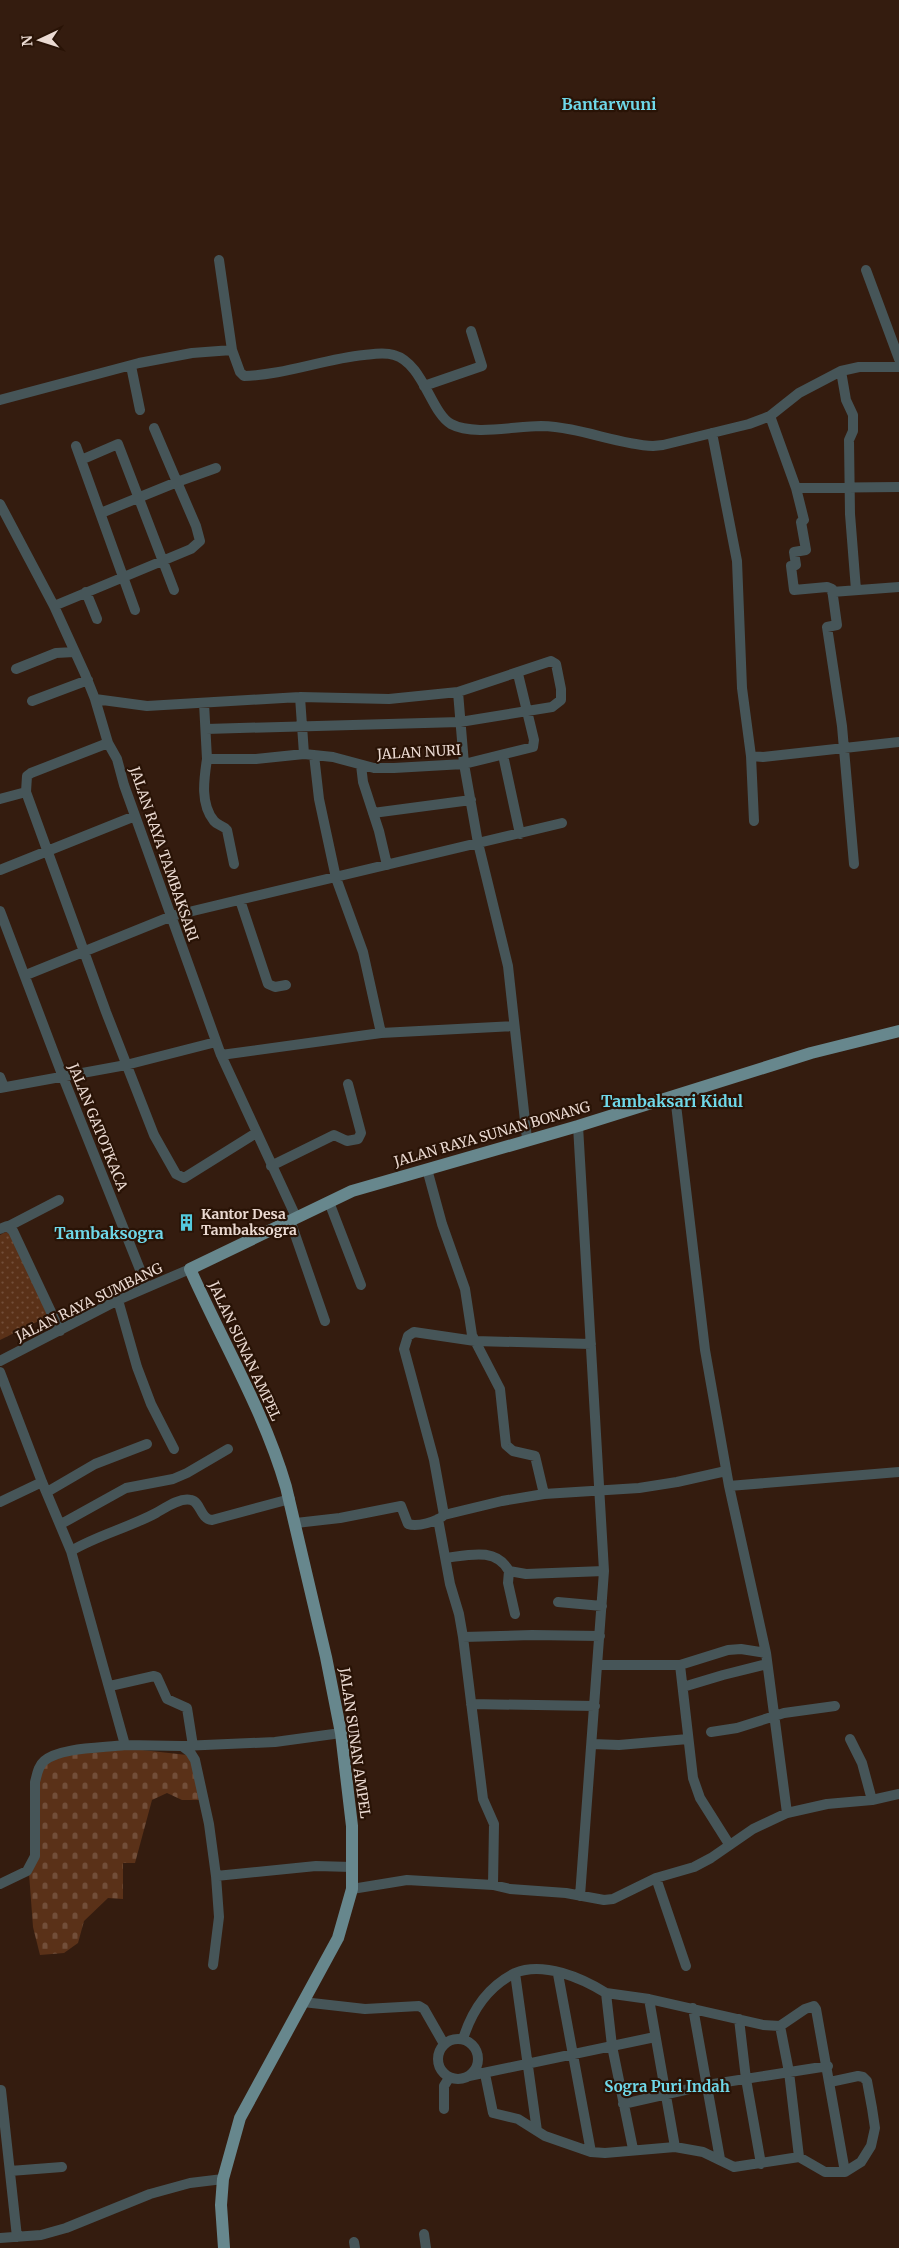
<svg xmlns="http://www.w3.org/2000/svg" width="899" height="2248" viewBox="0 0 899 2248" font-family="Merriweather,serif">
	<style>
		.cemetery { fill: url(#cemetery-stones) }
		.park { fill: url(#park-dots) }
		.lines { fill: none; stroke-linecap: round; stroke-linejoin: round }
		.minor { stroke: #465558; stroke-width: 10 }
		.major { stroke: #67878d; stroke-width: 12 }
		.labels { text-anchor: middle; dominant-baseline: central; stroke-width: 4.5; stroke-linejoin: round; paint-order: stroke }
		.street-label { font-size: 14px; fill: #ebdad2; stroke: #291306 }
		.poi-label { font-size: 14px; font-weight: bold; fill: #ebdad2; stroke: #291306; text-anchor: start }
		.neighbourhood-label { font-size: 15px; font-weight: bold; fill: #6fd8e9; stroke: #291306 }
		.quarter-label { font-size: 16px; font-weight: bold; fill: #6fd8e9; stroke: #291306 }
	</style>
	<defs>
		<pattern id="cemetery-stones" width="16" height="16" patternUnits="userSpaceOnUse" patternTransform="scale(1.25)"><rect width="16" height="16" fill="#5a3118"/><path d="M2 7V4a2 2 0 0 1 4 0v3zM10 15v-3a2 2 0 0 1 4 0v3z" fill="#724e39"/></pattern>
		<pattern id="park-dots" width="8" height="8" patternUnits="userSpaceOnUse" patternTransform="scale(1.25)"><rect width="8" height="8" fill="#5a3118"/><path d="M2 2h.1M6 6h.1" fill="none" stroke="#724e39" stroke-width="1.8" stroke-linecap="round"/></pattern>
	</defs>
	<rect width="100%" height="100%" fill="#341c0f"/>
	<path class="cemetery" d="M124 1748 187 1755 192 1761 200 1800H182L167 1793 152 1800 135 1863H123V1899L108 1898 84 1921 78 1943 64 1953 40 1955 33 1927 29 1873 40 1855V1772L53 1757Z"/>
	<path class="park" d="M6 1232 13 1235 49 1316 0 1340V1235Z"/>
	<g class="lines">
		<path class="minor" d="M219 260 232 350
			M866 270 899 359
			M131 366 140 410
			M841 371 846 400 853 415V431L849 440 850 514 856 590
			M424 386 482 366 471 331
			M0 400 139 363 192 353 232 350 240 372 244 376C284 375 324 359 364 355 374 354 384 352 394 355 423 363 431 413 451 424 473 436 515 426 541 426 580 427 616 444 653 446L663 445 749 424 770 416 799 393 841 371 859 367H899
			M770 416 796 488 804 520 801 522 806 550 794 552 796 565 791 566 794 590 827 587 832 589 837 625 827 627 842 726 854 864
			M154 428 177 482 216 468
			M712 433 737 561 742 688 751 756 754 821
			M76 446 135 610
			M81 460 118 444 174 590
			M796 488 899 487
			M0 504 54 606 85 674 95 699 108 743 117 759 124 785 221 1055 296 1217
			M86 592 97 619
			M832 592 899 587
			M54 606 191 549 200 541 196 526 177 482 101 513
			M16 669 56 653 74 652
			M458 692 464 764 478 843 508 966 527 1139
			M300 697 304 754
			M95 699 147 706 300 697 389 699 458 692 551 661 556 664 561 689V700L552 707 460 722 206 729
			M32 701 88 680
			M204 703 207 759H256L304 754 333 757 374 768H394L464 764 533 747 534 740 518 674
			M314 755 319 799 336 878 363 952 381 1033
			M503 755 520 834
			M751 756 763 757 899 742
			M207 759C204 779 200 804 214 821 218 826 223 825 227 830L234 864
			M361 765 363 782 379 831 387 865
			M26 792 106 1012 154 1135 176 1174 184 1178 256 1133
			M0 799 26 792 27 776 31 773 108 743
			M373 813 471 800
			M0 870 135 816
			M240 900 268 984 275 987 286 985
			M0 911 63 1077 147 1287
			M26 975 172 916 562 823
			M221 1055 381 1033 514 1026
			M0 1077 4 1087
			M0 1088 126 1065 216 1042
			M675 1096 705 1350 729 1486 766 1653 787 1813
			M578 1126 604 1571 580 1896
			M271 1166 334 1135 347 1141 358 1139 361 1133 348 1084
			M427 1169 442 1224 465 1289 472 1335 500 1389 506 1445 513 1451 535 1456 544 1494
			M329 1202 361 1285
			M290 1220 325 1321
			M9 1226 59 1200
			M0 1229 7 1226 13 1231 60 1331
			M118 1300 137 1367 151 1404 174 1449
			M0 1361 118 1300 190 1269
			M0 1372 42 1482 71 1551 125 1745 182 1746 190 1752 195 1760 209 1824 216 1876 316 1866 352 1867
			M729 1486 899 1472
			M47 1492 95 1464 147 1444
			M0 1502 42 1482
			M444 1515 434 1460 404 1349 408 1336 414 1332 475 1341 591 1344
			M438 1519 450 1584 459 1614 463 1637 483 1799 494 1824 493 1885
			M296 1523 340 1518 401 1506 408 1524C417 1527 437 1522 444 1515L502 1501 544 1494 639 1488 677 1482 726 1471
			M61 1524 126 1488 173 1479 187 1473 228 1449
			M71 1551C98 1535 128 1528 156 1513 165 1508 180 1497 191 1500 201 1502 200 1519 212 1520L290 1499
			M446 1558C469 1555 496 1547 509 1571L526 1574 604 1571
			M509 1571 508 1583 515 1614
			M558 1602 602 1606
			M463 1637 532 1635 600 1636
			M598 1665H680L728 1650 741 1649 766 1653
			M680 1665 693 1778 700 1798 729 1844
			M110 1686 154 1676 157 1677 167 1699 187 1708 193 1746
			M683 1687 723 1675 767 1664
			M471 1704 595 1706
			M711 1732 737 1728 784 1713 835 1706
			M850 1739 862 1763 872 1800
			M592 1744 619 1745 688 1739
			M182 1746 275 1742 341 1733
			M656 1878 686 1966
			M0 1884 27 1871 35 1856V1782C37 1775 38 1766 44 1761 60 1747 104 1748 125 1745
			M352 1889 407 1880 493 1885 510 1889 566 1893 604 1900 613 1899 656 1878 694 1867 711 1858 753 1829 787 1813 827 1804 872 1800 899 1794
			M213 1965 219 1917 216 1876
			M558 1974 591 2152
			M606 1993 649 1999 763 2025 780 2026 789 2072 799 2157
			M649 1999 675 2147
			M303 2002 365 2009 419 2006 424 2009 444 2044
			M693 2008 720 2159
			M739 2019 746 2079 761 2164
			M780 2026 805 2009 814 2006 816 2009 845 2172
			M438 2059a20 20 0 1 1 40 0a20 20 0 1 1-40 0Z
			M463 2039C472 2010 487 1987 515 1973
			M485 2074 493 2113 518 2119 545 2136 591 2152 605 2153 675 2147 703 2152 734 2167 799 2157 825 2172H845L861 2162 871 2146 875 2128 872 2108 867 2081 863 2077 858 2076 830 2082
			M469 2076 655 2037
			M1 2090 17 2237
			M623 2104 707 2085 828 2066
			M444 2109V2086L449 2078
			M537 2131 515 1973C543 1961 582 1978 606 1993L612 2046 633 2149
			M10 2171 62 2167
			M424 2234 426 2248
			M0 2238 41 2235 66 2228 150 2194 190 2183 223 2179
			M354 2242 355 2248"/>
		<path class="major" d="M224 2248 221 2205 223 2179 240 2118 338 1938 352 1889V1826L341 1733 326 1657 286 1487C264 1411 222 1341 190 1269L352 1191 578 1126 811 1053 899 1031"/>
	</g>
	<defs>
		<symbol id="building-bare" viewBox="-9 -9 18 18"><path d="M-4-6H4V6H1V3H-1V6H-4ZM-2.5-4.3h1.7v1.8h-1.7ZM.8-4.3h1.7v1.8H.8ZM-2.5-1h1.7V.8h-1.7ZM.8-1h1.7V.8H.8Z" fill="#54cadd" stroke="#291306" stroke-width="2.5" paint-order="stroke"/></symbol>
	</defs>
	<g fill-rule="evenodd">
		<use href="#building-bare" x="174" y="1210" width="25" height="25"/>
	</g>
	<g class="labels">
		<g class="street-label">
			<text transform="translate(419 752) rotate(-3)">JALAN NURI</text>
			<text transform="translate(164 854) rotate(71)">JALAN RAYA TAMBAKSARI</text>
			<text transform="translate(98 1127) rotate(68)">JALAN GATOTKACA</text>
			<text transform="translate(492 1134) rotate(-16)">JALAN RAYA SUNAN BONANG</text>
			<text transform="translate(89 1302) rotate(-26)">JALAN RAYA SUMBANG</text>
			<text transform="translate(245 1351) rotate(65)">JALAN SUNAN AMPEL</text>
			<text transform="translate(355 1743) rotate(82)">JALAN SUNAN AMPEL</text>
		</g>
		<g class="poi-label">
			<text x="201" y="1214">Kantor Desa<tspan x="201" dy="16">Tambaksogra</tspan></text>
		</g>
		<g class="neighbourhood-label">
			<text x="667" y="2086">Sogra Puri Indah</text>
		</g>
		<g class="quarter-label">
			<text x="609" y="104">Bantarwuni</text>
			<text x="672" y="1101">Tambaksari Kidul</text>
			<text x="109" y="1233">Tambaksogra</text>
		</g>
	</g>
	<g transform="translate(40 40) rotate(266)" stroke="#291306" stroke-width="4" paint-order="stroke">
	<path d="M0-4L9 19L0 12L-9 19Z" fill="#ebdad2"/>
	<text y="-8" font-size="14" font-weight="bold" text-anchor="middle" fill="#ebdad2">N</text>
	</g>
</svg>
